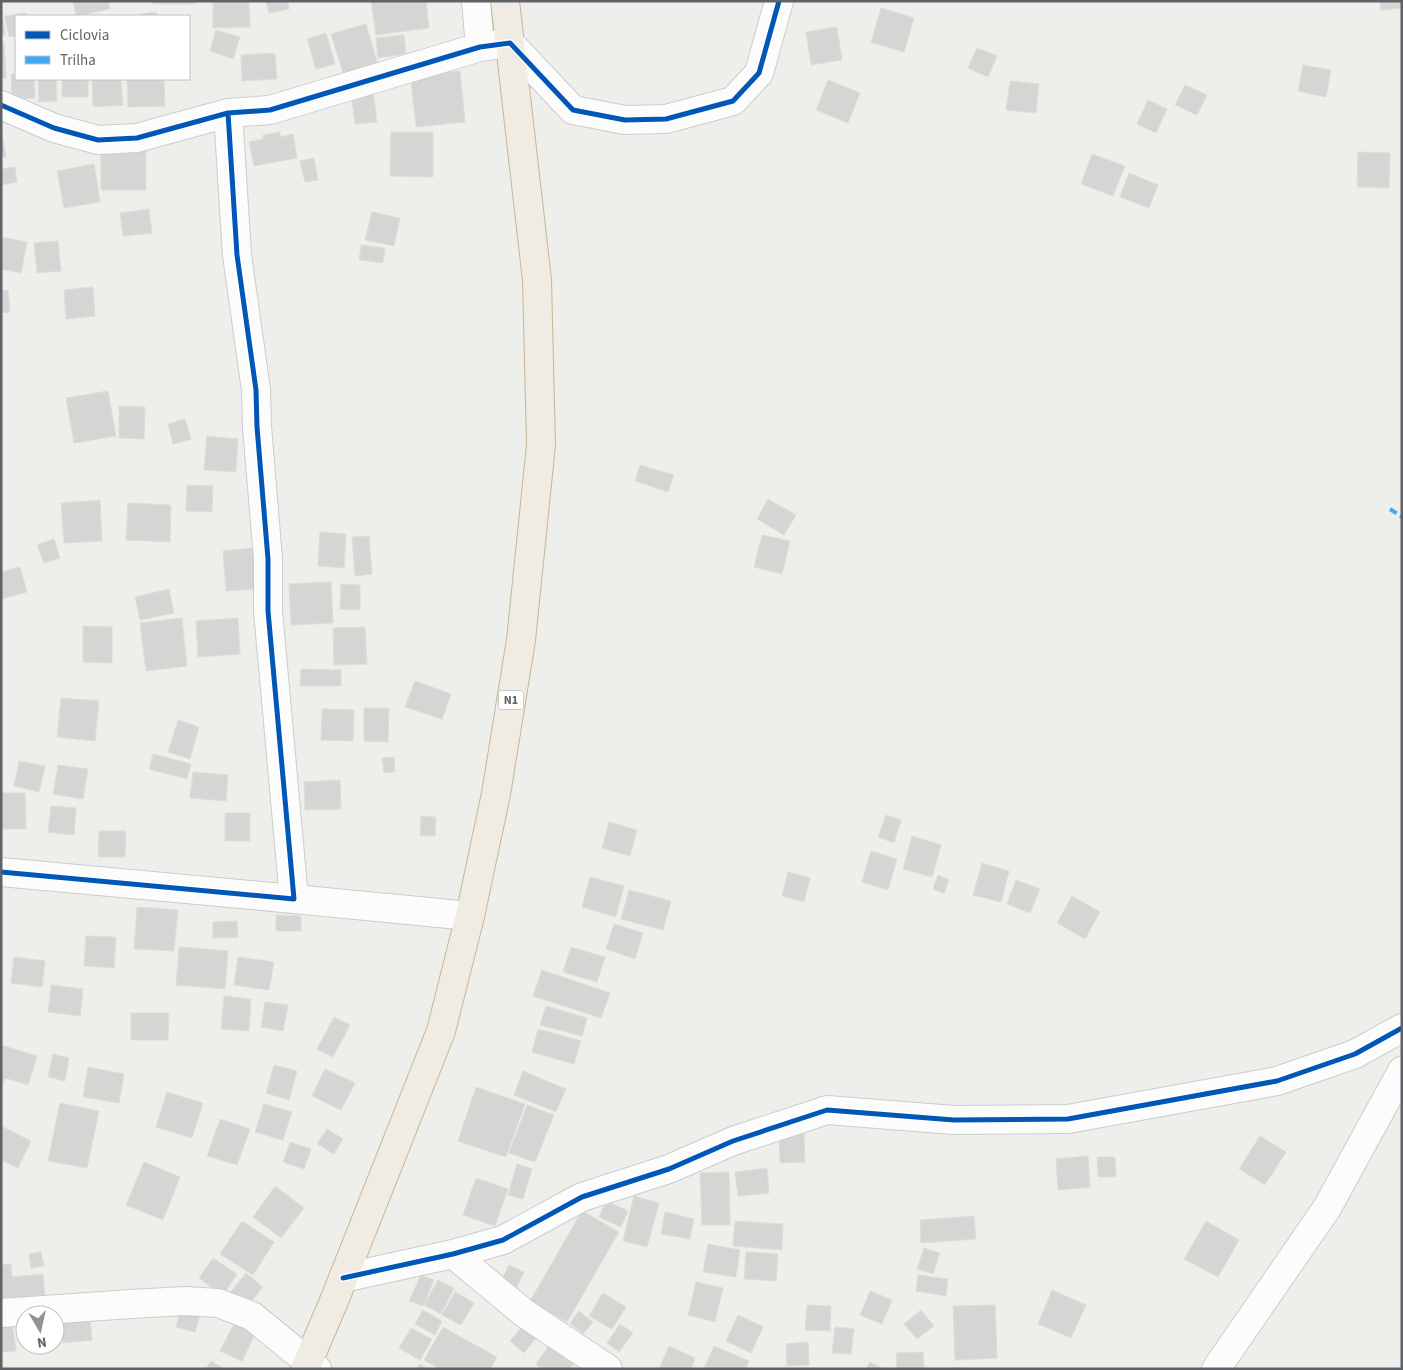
<svg xmlns="http://www.w3.org/2000/svg" width="1403" height="1370" viewBox="0 0 1403 1370" font-family="'Source Sans 3',sans-serif">
	<style>
		.building { fill: #d5d5d3; stroke: #deddda }
		.lines { fill: none; stroke-linecap: round; stroke-linejoin: round }
		.street-casing { stroke: #cbcccc; stroke-width: 30 }
		.highway-casing { stroke: #c5b798; stroke-width: 30 }
		.street { stroke: #fcfcfc; stroke-width: 28 }
		.highway { stroke: #f0ece3; stroke-width: 28 }
		.quiet { stroke: #3fa9f5; stroke-width: 4; stroke-dasharray: 8 4; stroke-linecap: butt }
		.cycleway-casing { stroke: #fff; stroke-width: 8 }
		.cycleway { stroke: #0057b8; stroke-width: 5 }
		.labels { text-anchor: middle; dominant-baseline: central; stroke-width: 4.5; stroke-linejoin: round; paint-order: stroke }
		.shield { fill: #fff; stroke: #8f9295; stroke-width: 1 }
		.shield-label { font-size: 12px; font-weight: bold; fill: #5f6367 }
	</style>
	<rect width="100%" height="100%" fill="#eeeeea"/>
	<path class="building" d="M1 1 5 35H1Z
		M73 1H108L110 9 76 16Z
		M153 1H196V4H153Z
		M213 1H249L250 27 213 28Z
		M266 1H288L289 9 269 13Z
		M371 1H426L429 28 376 35Z
		M1380 1H1402V8L1381 10Z
		M881 8 914 18 904 52 871 42Z
		M156 12 157 16H142L141 14Z
		M26 13V16H16V36L9 37 5 16Z
		M366 24 379 68 345 79 331 34Z
		M837 27 842 60 811 65 806 32Z
		M216 30 240 37 233 59 210 51Z
		M326 33 335 64 316 69 307 39Z
		M404 35 406 54 378 58 376 38Z
		M1 43H4L6 78H1Z
		M977 48 997 56 988 77 968 68Z
		M275 53 277 79 242 81 241 55Z
		M1303 65 1331 70 1326 97 1298 91Z
		M410 70 429 74 460 71 465 122 416 127Z
		M11 74H16V79H34L35 98 12 99Z
		M38 79H56L57 101 39 102Z
		M62 79H88V97H62Z
		M92 79H121L123 105 93 107Z
		M127 79H164L165 106 128 107Z
		M828 80 860 93 848 123 816 110Z
		M1010 81 1039 84 1036 113 1006 110Z
		M1185 85 1207 95 1197 115 1175 105Z
		M373 90 377 122 355 124 351 93Z
		M1148 100 1167 109 1156 133 1137 124Z
		M1 127 6 157H1Z
		M280 132V137L293 134 297 158 254 166 249 142 263 139V135Z
		M391 132H433V177L390 176Z
		M101 151H146V190H101Z
		M1358 152 1390 153 1389 188 1357 187Z
		M1092 154 1125 166 1113 196 1081 184Z
		M314 158 318 180 305 182 300 161Z
		M94 164 100 202 64 208 57 171Z
		M15 167 17 182 1 185V169Z
		M1129 173 1158 185 1149 208 1120 197Z
		M149 209 152 233 123 236 120 213Z
		M372 212 400 218 394 246 365 240Z
		M1 237 27 242 21 273 1 269Z
		M58 241 61 271 37 273 34 243Z
		M361 245 385 248 383 263 359 260Z
		M93 287 95 316 66 319 64 290Z
		M8 290 10 312 1 313V291Z
		M108 391 116 436 74 443 66 398Z
		M119 406 145 407 144 439 119 438Z
		M185 419 191 439 173 444 168 424Z
		M207 436 238 439 236 472 204 470Z
		M640 465 674 475 668 492 635 481Z
		M187 485 213 486 212 512 186 511Z
		M768 499 796 515 784 535 757 519Z
		M100 500 102 541 64 543 61 503Z
		M128 503 171 505 170 542 126 540Z
		M320 532 346 534 344 568 318 566Z
		M762 535 790 541 782 574 754 567Z
		M369 536 372 574 355 576 352 537Z
		M54 539 60 558 44 563 37 545Z
		M254 548 257 589 226 591 223 551Z
		M20 567 27 592 2 599 1 572Z
		M331 582 333 623 291 625 289 584Z
		M341 584 360 585V610L340 609Z
		M169 589 174 613 140 620 135 597Z
		M182 618 187 666 146 671 140 623Z
		M238 618 240 654 198 657 196 621Z
		M83 626 112 627V663L83 662Z
		M365 627 367 664 334 665 333 628Z
		M301 669 341 670V686H300Z
		M415 681 451 694 442 719 405 707Z
		M61 698 99 701 95 741 57 737Z
		M364 708H389L388 742 364 741Z
		M322 709 354 710 353 741 321 740Z
		M178 720 199 727 190 759 168 752Z
		M153 754 191 764 187 779 149 769Z
		M394 757 395 772 384 773 382 758Z
		M19 761 45 766 39 792 14 786Z
		M58 765 88 769 83 799 53 794Z
		M193 772 228 775 226 801 190 798Z
		M340 780 341 809 305 810 304 782Z
		M1 793H25L26 829H1Z
		M51 806 76 808 74 835 48 832Z
		M225 813H250V841H225Z
		M886 815 901 820 894 843 878 837Z
		M421 816 436 817 435 836H420Z
		M609 822 637 830 630 856 602 848Z
		M99 831H126L125 857H98Z
		M912 836 941 845 932 877 903 869Z
		M871 851 897 859 888 890 862 882Z
		M982 863 1009 871 1001 902 973 895Z
		M788 872 810 878 804 902 782 896Z
		M938 875 949 880 944 893 933 889Z
		M590 877 624 886 616 917 582 907Z
		M1016 880 1040 889 1030 913 1007 904Z
		M629 890 671 901 663 930 621 919Z
		M1072 896 1100 912 1085 939 1057 923Z
		M137 907 178 910 174 951 134 949Z
		M276 915 301 916V931H276Z
		M237 921 238 937 213 938V922Z
		M614 924 643 933 635 959 606 949Z
		M86 936 116 937 114 968 84 966Z
		M179 947 228 951 225 989 176 985Z
		M571 947 605 957 597 982 563 972Z
		M14 957 45 961 42 987 11 983Z
		M238 957 274 962 269 990 234 985Z
		M542 970 610 993 601 1018 533 996Z
		M51 985 83 989 80 1016 48 1012Z
		M224 996 251 999 249 1031 221 1029Z
		M265 1002 288 1005 283 1031 261 1027Z
		M546 1006 587 1018 582 1036 540 1025Z
		M131 1013H169L168 1040H131Z
		M334 1017 350 1025 333 1057 317 1049Z
		M538 1029 581 1041 574 1064 532 1052Z
		M1 1045 37 1056 28 1085 5 1078 1 1089Z
		M53 1054 69 1058 65 1081 48 1077Z
		M274 1065 297 1071 289 1100 266 1093Z
		M88 1067 124 1074 119 1103 83 1097Z
		M325 1069 355 1083 341 1110 312 1096Z
		M523 1071 566 1089 556 1112 514 1095Z
		M476 1087 525 1104 506 1157 458 1141Z
		M167 1092 203 1103 192 1138 156 1127Z
		M60 1103 99 1111 87 1168 48 1161Z
		M264 1104 292 1112 283 1140 255 1132Z
		M527 1105 554 1115 535 1162 509 1153Z
		M220 1119 250 1129 237 1165 207 1156Z
		M1 1126 31 1141 18 1168 1 1160Z
		M327 1129 343 1139 334 1154 317 1144Z
		M804 1134 805 1162 780 1163 779 1135Z
		M1260 1136 1286 1152 1265 1185 1239 1169Z
		M290 1142 311 1149 304 1169 283 1162Z
		M1088 1156 1090 1187 1058 1190 1056 1159Z
		M1097 1157H1115L1116 1177H1098Z
		M144 1162 180 1177 163 1220 126 1205Z
		M517 1164 532 1169 523 1199 508 1195Z
		M767 1168 769 1193 738 1196 735 1172Z
		M729 1172 730 1225H702L700 1173Z
		M476 1178 508 1189 495 1226 463 1215Z
		M275 1186 304 1208 281 1238 253 1217Z
		M634 1196 659 1203 647 1247 623 1241Z
		M606 1201 628 1211 621 1227 599 1217Z
		M582 1211 619 1232 567 1322 530 1301Z
		M665 1212 694 1219 690 1239 661 1234Z
		M974 1216 976 1239 921 1243 920 1220Z
		M242 1221 274 1242 253 1275 220 1254Z
		M735 1221 783 1224 782 1250 733 1246Z
		M1206 1221 1239 1240 1218 1277 1184 1259Z
		M708 1244 740 1250 736 1277 703 1272Z
		M924 1248 940 1253 933 1274 917 1269Z
		M41 1252 44 1266 31 1268 29 1254Z
		M746 1252 778 1254 776 1281 744 1279Z
		M213 1258 237 1274 223 1295 199 1278Z
		M11 1264 12 1277 43 1274 45 1298 1 1301V1265Z
		M509 1265 524 1272 516 1289 501 1282Z
		M246 1273 263 1287 246 1308 229 1294Z
		M421 1275 434 1280 423 1306 409 1301Z
		M918 1275 948 1279 946 1296 916 1291Z
		M438 1280 454 1288 441 1314 424 1305Z
		M696 1282 723 1288 715 1322 688 1315Z
		M1052 1290 1086 1305 1071 1338 1038 1324Z
		M870 1291 892 1300 882 1324 860 1315Z
		M455 1292 474 1303 461 1325 442 1315Z
		M603 1293 626 1307 612 1329 589 1316Z
		M182 1303 202 1308 195 1332 176 1327Z
		M807 1305 831 1306 830 1331 805 1330Z
		M995 1305 997 1358 955 1360 953 1306Z
		M89 1310 92 1340 63 1343 60 1313Z
		M423 1310 442 1321 435 1335 415 1324Z
		M921 1310 934 1326 917 1339 904 1324Z
		M579 1311 593 1322 583 1334 570 1323Z
		M738 1315 763 1327 751 1353 726 1341Z
		M12 1319 16 1351 1 1352V1320Z
		M234 1324 255 1334 242 1361 220 1351Z
		M620 1324 633 1333 619 1352 607 1343Z
		M523 1325 537 1337 524 1353 510 1341Z
		M443 1327 497 1357 490 1369H440L424 1360Z
		M835 1327 854 1329 851 1354 832 1353Z
		M411 1328 432 1339 420 1360 399 1348Z
		M552 1341 577 1358 570 1369H542L536 1364Z
		M808 1342 809 1365 787 1366 786 1344Z
		M669 1346 695 1358 691 1369H659Z
		M714 1346 749 1361 746 1369H704Z
		M923 1352 924 1369H897L896 1353Z
		M211 1361 224 1369H206Z
		M870 1362 883 1369H866Z
		M420 1364 429 1369H417Z"/>
	<g class="lines">
		<defs>
			<path id="street" d="M476 1 480 47
				M1 105 54 128 98 140 137 138 228 113 270 110 480 47 510 43 573 110 625 120 666 119 733 101 759 73 779 1
				M1 872 294 899 268 611V559L257 427 256 390 237 255 228 113
				M294 899 470 916
				M453 1254 524 1313 608 1369
				M343 1278 453 1254 503 1240 582 1197 669 1169 733 1141 827 1110 954 1120 1068 1119 1277 1081 1355 1054 1402 1028
				M1 1313 131 1304 185 1301 218 1303 252 1316 317 1369
				M1216 1369 1327 1208 1402 1071"/>
			<path id="highway" d="M305 1369 334 1301 441 1031 470 916 496 794 521 640 541 445 537 280 505 1"/>
		</defs>
		<use href="#street" class="street-casing"/>
		<use href="#highway" class="highway-casing"/>
		<use href="#street" class="street"/>
		<use href="#highway" class="highway"/>
		<path class="quiet" d="M1390 509 1402 517"/>
		<defs>
			<path id="cycleway" d="M1 105 54 128 98 140 137 138 228 113 270 110 480 47 510 43 573 110 625 120 666 119 733 101 759 73 779 1
				M1 872 294 899 268 611V559L257 427 256 390 237 255 228 113
				M343 1278 453 1254 503 1240 582 1197 669 1169 733 1141 827 1110 954 1120 1068 1119 1277 1081 1355 1054 1402 1028"/>
		</defs>
		<use href="#cycleway" class="cycleway-casing"/>
		<use href="#cycleway" class="cycleway"/>
	</g>
	<g class="labels">
		<rect class="shield" x="498.5" y="690.5" width="25" height="19" rx="4"/>
		<g class="shield-label">
			<text x="511" y="700">N1</text>
		</g>
	</g>
	<rect width="1403" height="1370" fill="none" stroke="#5f6367" stroke-width="5"/>
	<rect x="15" y="15" width="175" height="65" fill="#ffffff" stroke="#bfc1c2"/>
	<rect x="25" y="31" width="25" height="8" fill="#0057b8" stroke="#bfc1c2"/>
	<text x="60" y="40" font-size="15" fill="#5f6367">Ciclovia</text>
	<rect x="25" y="56" width="25" height="8" fill="#3fa9f5" stroke="#bfc1c2"/>
	<text x="60" y="65" font-size="15" fill="#5f6367">Trilha</text>
	<g transform="translate(40 1330) rotate(171)"><circle r="24" fill="#ffffff" stroke="#bfc1c2"/>
	<path d="M0-4L9 19L0 12L-9 19Z" fill="#919495"/>
	<text y="-8" font-size="14" font-weight="bold" text-anchor="middle" fill="#5f6367">N</text>
	</g>
</svg>
